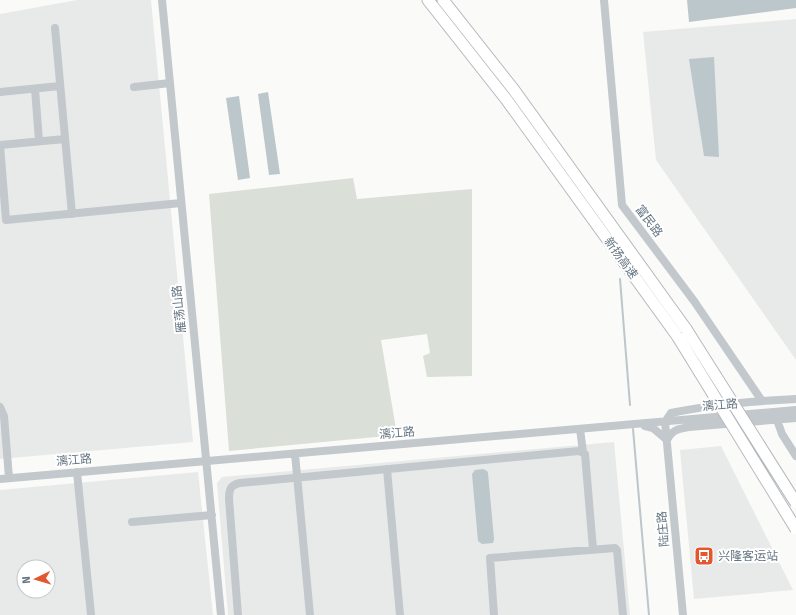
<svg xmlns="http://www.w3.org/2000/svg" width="796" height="615" viewBox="0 0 796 615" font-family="'Fira Sans','Noto Sans SC',sans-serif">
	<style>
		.built { fill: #e8e9e9; fill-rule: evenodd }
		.green { fill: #dadfd7 }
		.water { fill: #bbc7cb }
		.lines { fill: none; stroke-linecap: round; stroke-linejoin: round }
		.stream { stroke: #bbc7cb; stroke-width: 2 }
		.highway-casing { stroke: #b4b9bd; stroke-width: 13 }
		.minor { stroke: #c3c8cc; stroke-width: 8 }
		.highway { stroke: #fff; stroke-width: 11 }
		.highway-bridge-casing { stroke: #b4b9bd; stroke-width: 13; stroke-linecap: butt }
		.highway-bridge { stroke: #fff; stroke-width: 11 }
		.labels { text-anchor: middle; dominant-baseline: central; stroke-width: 4; stroke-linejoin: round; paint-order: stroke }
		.street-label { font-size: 12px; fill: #657683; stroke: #fff }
		.poi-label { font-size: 12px; fill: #657683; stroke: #fff; text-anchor: start }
	</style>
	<rect width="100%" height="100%" fill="#fafaf8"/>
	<path class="built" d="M77 0H151L193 442 0 459V14Z
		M796 19V360L656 160 643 32Z
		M614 442 630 615H228L217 483 222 477Z
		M721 446 793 590 694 599 680 450Z
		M198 472 213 615H0V490ZM24 567H48V591H24Z"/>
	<path class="green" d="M353 178 357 199 472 189V376L427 377 423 356 430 353 427 334 381 340 397 435 229 451 209 194Z"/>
	<path class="water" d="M687 0H796V8L689 22Z
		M714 57 719 157 704 156 689 59Z
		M268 92 280 174 269 175 258 94Z
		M239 96 250 178 238 180 226 98Z
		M483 469 487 471 488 473 494 539 493 543 482 544 478 541 472 474 475 470Z"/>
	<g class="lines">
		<path class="stream" d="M620 279 630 405
			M633 429 649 615"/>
		<defs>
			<path id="highway" d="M428 0 506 99 678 337
				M443 0 514 90 686 329"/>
		</defs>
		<use href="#highway" class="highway-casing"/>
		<path class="minor" d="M162 0 221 615
			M604 0 622 205 694 301 762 401
			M55 28 72 214
			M134 87 170 83
			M35 89 39 141
			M0 92 60 86
			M65 139 0 145 6 220 181 203
			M0 407 4 416 9 478
			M777 420 782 434 796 456
			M645 426 653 428 667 440
			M580 429 583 452
			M667 440C672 430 678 429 689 427L796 418
			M295 454 310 615
			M387 469 400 615
			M77 472 91 615
			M0 479 796 410
			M132 522 212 515
			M238 615 229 499C229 490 230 485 240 483L579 451 585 454 593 549
			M494 615 490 558 615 548 617 550 623 615
			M683 615 665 422 671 413C712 404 754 401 796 399"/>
		<use href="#highway" class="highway"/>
		<defs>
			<path id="highway-bridge" d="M686 329 796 503
				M678 337 796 529"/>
		</defs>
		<use href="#highway-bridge" class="highway-bridge-casing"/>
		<use href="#highway-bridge" class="highway-bridge"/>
	</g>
	<defs>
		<symbol id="bus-square" viewBox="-11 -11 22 22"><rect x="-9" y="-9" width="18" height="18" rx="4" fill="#e4572e" stroke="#fff"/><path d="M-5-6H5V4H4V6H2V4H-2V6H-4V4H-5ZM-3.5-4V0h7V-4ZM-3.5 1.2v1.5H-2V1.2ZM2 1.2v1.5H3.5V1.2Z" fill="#fff"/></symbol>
	</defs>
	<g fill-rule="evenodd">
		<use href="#bus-square" x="693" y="545" width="22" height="22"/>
	</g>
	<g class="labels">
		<g class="street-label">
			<text transform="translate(649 221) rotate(53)">富民路</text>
			<text transform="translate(621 258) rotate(54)">新扬高速</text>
			<text transform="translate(179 309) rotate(-96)">雁荡山路</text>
			<text transform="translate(720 405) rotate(-5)">漓江路</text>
			<text transform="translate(397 433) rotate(-5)">漓江路</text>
			<text transform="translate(74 460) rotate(-5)">漓江路</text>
			<text transform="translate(663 529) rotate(-95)">陆庄路</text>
		</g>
		<g class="poi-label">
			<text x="718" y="556">兴隆客运站</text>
		</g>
	</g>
	<g transform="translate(36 579) rotate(265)"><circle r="19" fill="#ffffff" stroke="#c1c8cd"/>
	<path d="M0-3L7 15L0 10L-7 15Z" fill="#e4572e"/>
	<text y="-6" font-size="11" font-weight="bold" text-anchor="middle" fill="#657683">N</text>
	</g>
</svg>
